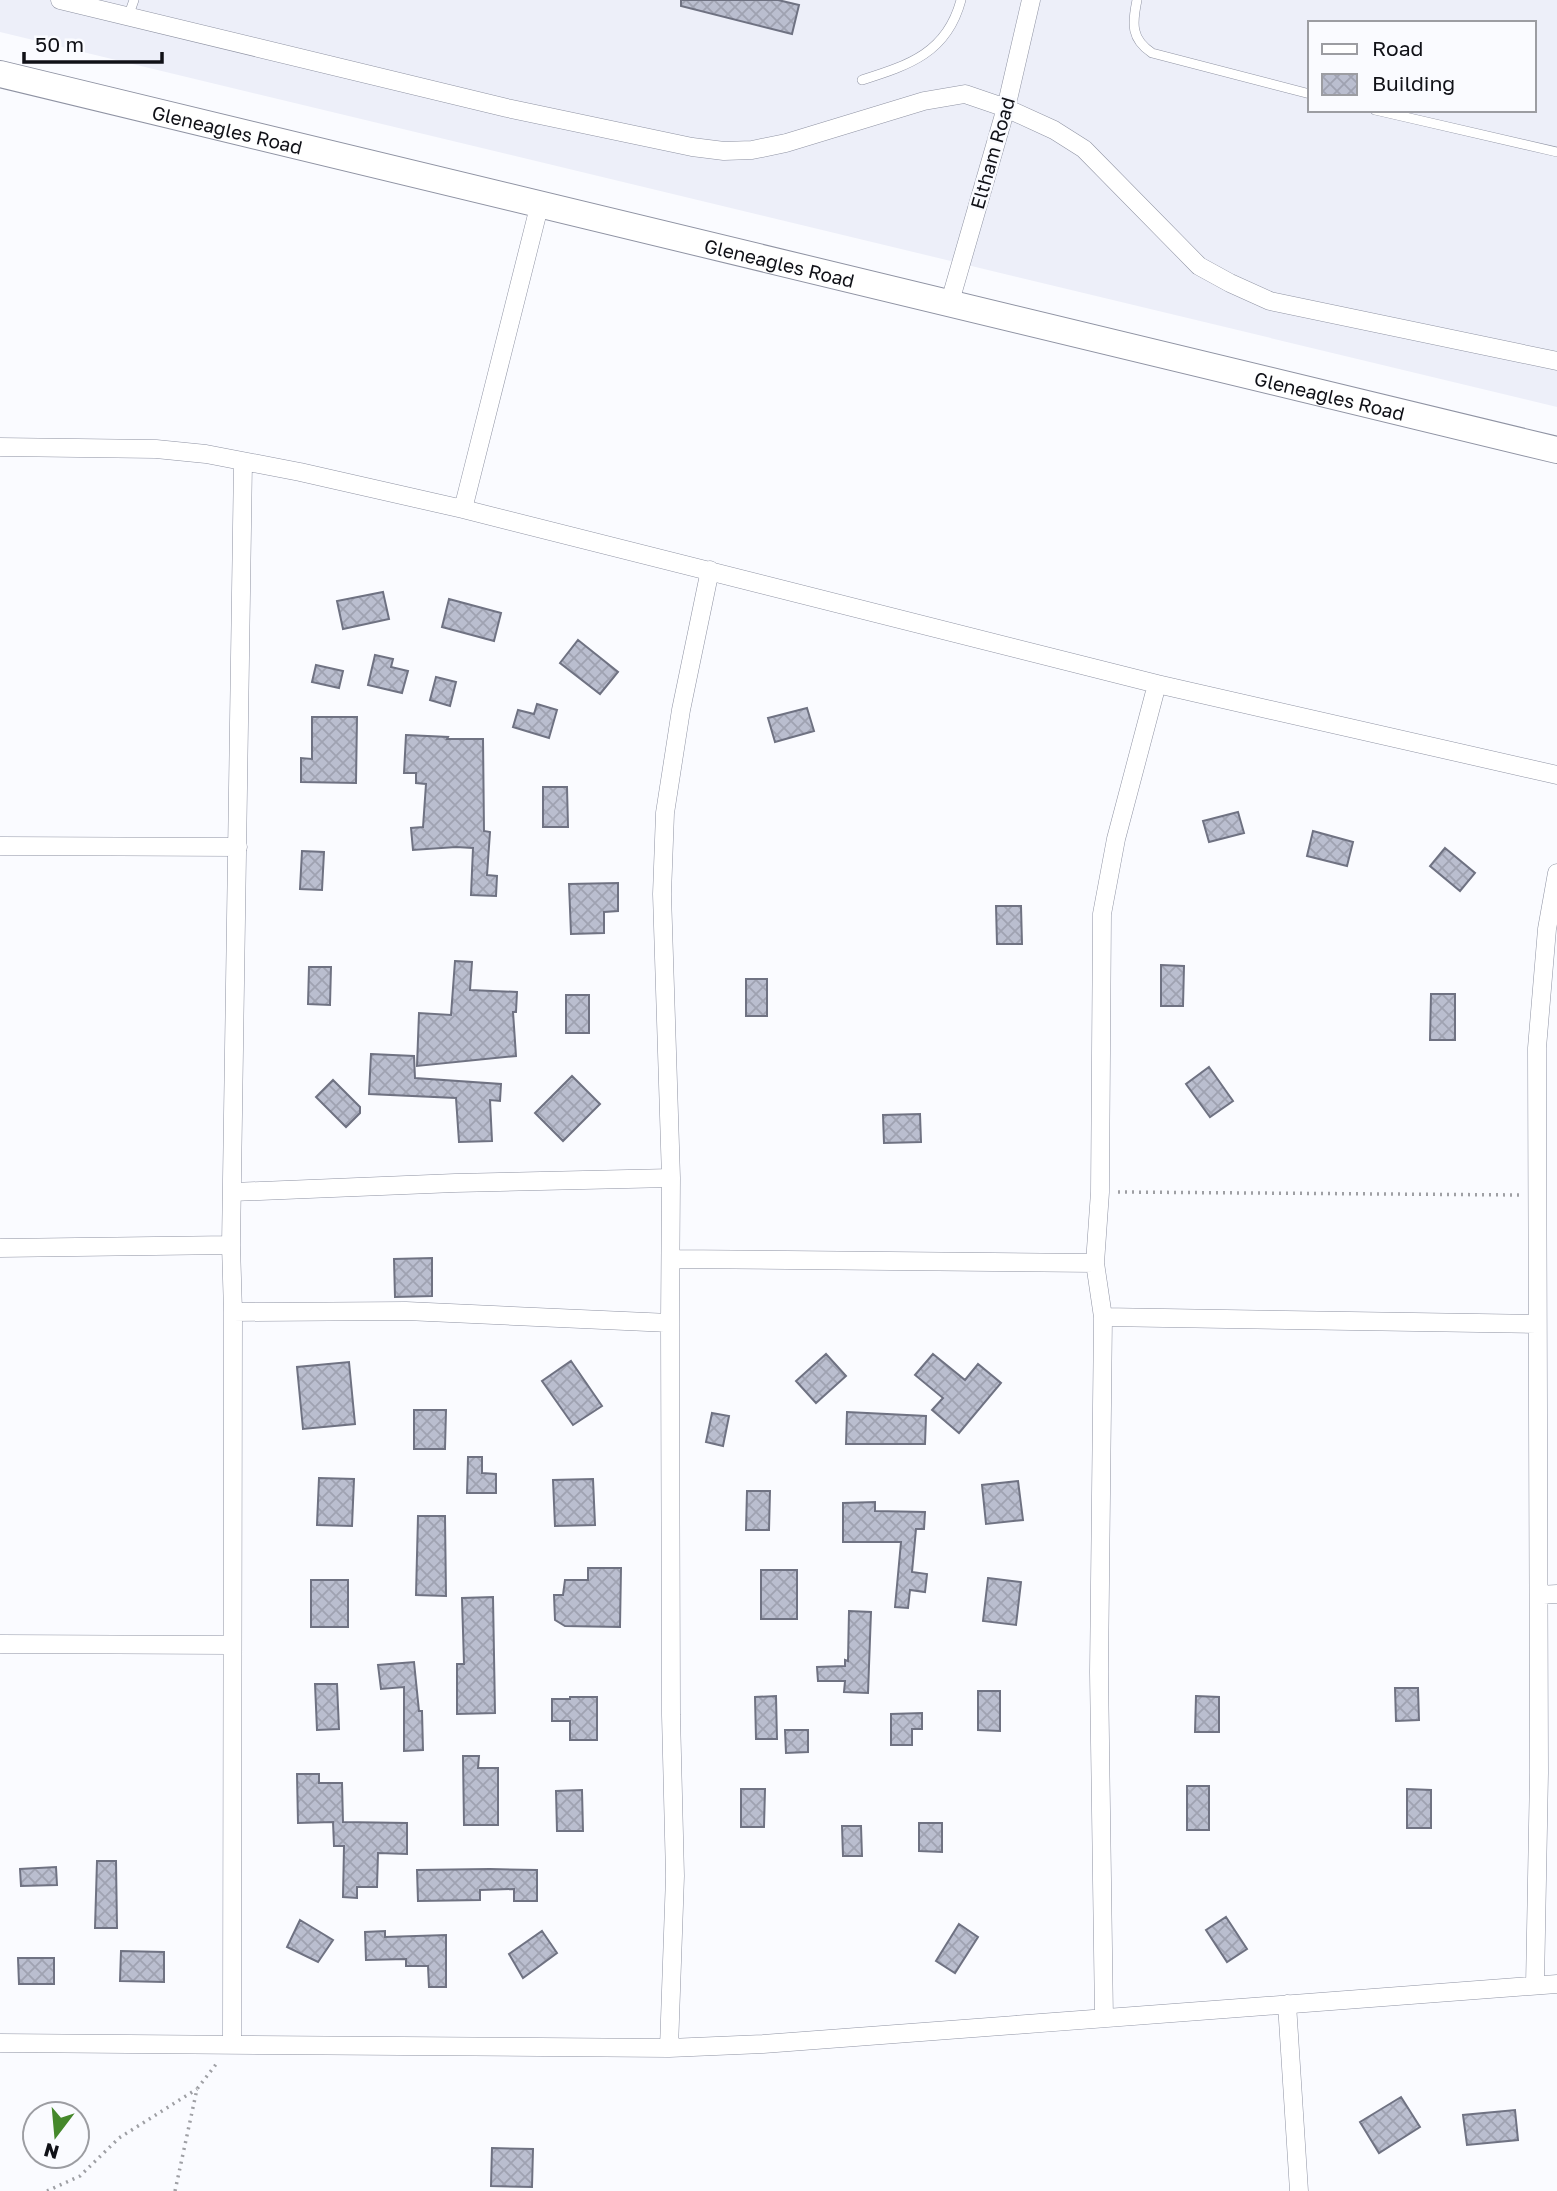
<svg xmlns="http://www.w3.org/2000/svg" width="1557" height="2191" viewBox="0 0 1557 2191" font-family="'Golos Text',sans-serif">
	<style>
		.built { fill: #edeff9; fill-rule: evenodd }
		.building { fill: url(#building-cross-hatch); stroke: #6f7282; stroke-width: 2 }
		.lines { fill: none; stroke-linecap: round; stroke-linejoin: round }
		.lane-casing { stroke: #8f93a3; stroke-width: 10 }
		.street-casing { stroke: #8f93a3; stroke-width: 19 }
		.secondary-casing { stroke: #8f93a3; stroke-width: 28 }
		.path { stroke: #9e9fa4; stroke-width: 3.5; stroke-dasharray: 2 5; stroke-linecap: butt }
		.lane { stroke: #fff; stroke-width: 9 }
		.street { stroke: #fff; stroke-width: 18 }
		.secondary { stroke: #fff; stroke-width: 26 }
		.labels { text-anchor: middle; dominant-baseline: central; stroke-width: 5; stroke-linejoin: round; paint-order: stroke }
		.street-label { font-size: 19px; fill: #101117; stroke: #fafbff }
	</style>
	<defs>
		<pattern id="building-cross-hatch" width="8" height="8" patternUnits="userSpaceOnUse" patternTransform="scale(1.75)"><rect width="8" height="8" fill="#babecf"/><path d="M0 0l8 8M0 8l8-8" fill="none" stroke="#9fa2b1"/></pattern>
	</defs>
	<rect width="100%" height="100%" fill="#fafbff"/>
	<path class="built" d="M0 0H1557V407L0 32ZM1310 23H1534V110H1310Z"/>
	<path class="building" d="M681 0H778L799 5 792 34 681 6Z
		M383 592 389 619 343 629 337 601Z
		M449 599 501 613 494 641 442 627Z
		M578 640 618 672 600 694 560 663Z
		M375 655 393 659 391 667 408 671 402 693 368 685Z
		M316 665 343 671 339 688 312 682Z
		M436 677 456 682 450 706 430 700Z
		M537 704 557 710 549 738 513 727 518 710 534 714Z
		M807 708 814 731 775 742 768 718Z
		M312 717H357L356 783 301 782V758L312 759Z
		M406 735 448 737 447 739H483L484 831 490 832 487 875 497 876 496 896 471 895 473 848 456 847 413 850 411 828 423 827 426 784 416 783V773H404Z
		M543 787H567L568 827H543Z
		M1238 812 1244 833 1209 842 1203 821Z
		M1313 831 1353 842 1347 866 1307 856Z
		M1445 848 1475 873 1460 891 1430 866Z
		M302 851 324 852 322 890 300 889Z
		M618 883V911L604 912V933L571 934 569 884Z
		M996 906H1021L1022 944H997Z
		M455 961 472 962 470 990 517 992 516 1012H513L516 1056 417 1066 419 1013 451 1015Z
		M1161 965 1184 966 1183 1006H1161Z
		M309 967H331L330 1005 308 1004Z
		M746 979H767V1016H746Z
		M1431 994H1455V1040H1430Z
		M566 995H589V1033H566Z
		M371 1054 414 1056 415 1078 501 1084 500 1101 490 1100 492 1141 459 1142 456 1098 369 1094Z
		M1209 1067 1233 1101 1210 1117 1186 1084Z
		M572 1076 600 1104 563 1141 535 1113Z
		M333 1080 360 1107V1113L346 1127 316 1097Z
		M920 1114 921 1142 884 1143 883 1115Z
		M432 1258V1296L395 1297 394 1259Z
		M826 1354 846 1376 816 1403 796 1381Z
		M933 1354 965 1380 978 1364 1001 1383 959 1433 932 1410 943 1398 915 1375Z
		M571 1361 602 1406 573 1425 542 1381Z
		M349 1362 355 1424 303 1429 297 1367Z
		M414 1410H446L445 1449H414Z
		M847 1412 926 1416 925 1444H846Z
		M712 1413 729 1416 723 1446 706 1442Z
		M468 1457H482V1473L496 1474V1493H467Z
		M319 1478 354 1479 352 1526 317 1525Z
		M593 1479 595 1525 555 1526 553 1480Z
		M1018 1481 1023 1520 986 1524 982 1485Z
		M747 1491H770L769 1530H746Z
		M875 1502V1511L925 1512 924 1529H916L912 1572 927 1574 925 1592 910 1590 908 1608 895 1607 901 1542H843V1503Z
		M418 1516H445L446 1596 416 1595Z
		M588 1568H621L620 1627 565 1626 555 1620 554 1595H563L565 1580H588Z
		M761 1570H797V1619H761Z
		M988 1578 1021 1582 1016 1625 983 1621Z
		M311 1580H348V1627H311Z
		M493 1597 495 1713 457 1714V1664H464L462 1598Z
		M849 1611 871 1612 868 1693 844 1692 845 1681H818L817 1667 845 1666V1660L848 1661Z
		M414 1662 419 1711H422L423 1750 404 1751V1687L381 1689 378 1665Z
		M315 1684H337L339 1729 317 1730Z
		M1395 1688H1418L1419 1720 1396 1721Z
		M978 1691H1000V1731L978 1730Z
		M776 1696 777 1739H756L755 1697Z
		M1196 1696 1219 1697V1732H1195Z
		M570 1697H597V1740H570V1721H552V1699H570Z
		M922 1713V1729H912V1745H891V1714Z
		M785 1730H808V1752L786 1753Z
		M463 1756H479L478 1768H498V1825H464Z
		M297 1774H319V1783H342L343 1822 407 1823V1854L378 1853 377 1887H357V1898L343 1897 344 1846H334L333 1822 298 1823Z
		M1187 1786H1209V1830H1187Z
		M741 1789H765L764 1827H741Z
		M1407 1789 1431 1790V1828H1407Z
		M582 1790 583 1831H557L556 1791Z
		M919 1823H942V1852L919 1851Z
		M842 1826H861L862 1856H843Z
		M97 1861H116L117 1928H95Z
		M56 1867 57 1885 21 1886 20 1869Z
		M490 1869 537 1870V1901H514V1889L480 1890V1900L418 1901 417 1870Z
		M1226 1917 1247 1949 1227 1962 1206 1930Z
		M300 1920 333 1940 318 1962 287 1947Z
		M959 1924 978 1937 955 1973 936 1961Z
		M385 1931V1937L446 1935V1987H429L428 1966H406V1959L366 1960 365 1932Z
		M542 1931 557 1953 523 1978 509 1954Z
		M121 1951 164 1952V1982L120 1981Z
		M18 1958H54V1984H19Z
		M1401 2097 1420 2127 1379 2153 1360 2122Z
		M1515 2110 1518 2140 1467 2145 1463 2115Z
		M492 2148 533 2149 532 2187 491 2186Z"/>
	<g class="lines">
		<defs>
			<path id="lane" d="M1137 0C1132 24 1131 39 1152 53L1310 94
				M128 17 134 0
				M862 80C909 65 947 53 961 0
				M1375 110 1557 152"/>
			<path id="street" d="M60 0 507 108 692 147 724 151 752 150 786 143 924 101 965 94 1006 108 1054 130 1084 149 1199 266 1230 283 1270 301 1557 361
				M949 305 1006 108 1031 0
				M0 447 156 449 206 454 300 472 463 509 1157 684 1557 775
				M463 509 540 203
				M0 846 238 847
				M233 1192 455 1183 671 1178
				M0 1248 231 1245
				M672 1259 1095 1263
				M233 1312 406 1311 670 1323
				M1103 1317 1536 1324
				M1539 1595 1557 1594
				M0 1644 231 1645
				M1535 1985 1539 1773 1537 1048 1547 929 1557 873
				M1287 2004 1299 2191
				M1104 2018 1099 1672 1103 1317 1095 1263 1100 1192 1102 914 1116 839 1157 684
				M0 2043 669 2048 763 2044 1557 1984
				M232 2045 233 1312 231 1245 243 462
				M669 2048 675 1876 671 1715 670 1323 671 1178 662 894 665 813 681 710 710 570"/>
			<g id="secondary">
				<path id="s1" d="M0 74 1557 450"/>
			</g>
		</defs>
		<use href="#lane" class="lane-casing"/>
		<use href="#street" class="street-casing"/>
		<use href="#secondary" class="secondary-casing"/>
		<path class="path" d="M1118 1192 1520 1195
			M47 2191 80 2176 119 2138 197 2089
			M175 2191 197 2089 217 2063"/>
		<use href="#lane" class="lane"/>
		<use href="#street" class="street"/>
		<use href="#secondary" class="secondary"/>
	</g>
	<g class="labels">
		<g class="street-label">
			<text stroke="none"><textPath href="#s1" startOffset="234">Gleneagles Road</textPath></text>
			<text transform="translate(992 153) rotate(-74)">Eltham Road</text>
			<text stroke="none"><textPath href="#s1" startOffset="802">Gleneagles Road</textPath></text>
			<text stroke="none"><textPath href="#s1" startOffset="1368">Gleneagles Road</textPath></text>
		</g>
	</g>
	<rect x="1308" y="21" width="228" height="91" fill="#fafbff" stroke="#9c9da2" stroke-width="2"/>
	<rect x="1322" y="44" width="35" height="10" fill="#ffffff" stroke="#9c9da2" stroke-width="2"/>
	<text x="1372" y="56" font-size="21" fill="#101117">Road</text>
	<rect x="1322" y="74" width="35" height="21" fill="url(#building-cross-hatch)" stroke="#9c9da2" stroke-width="2"/>
	<text x="1372" y="91" font-size="21" fill="#101117">Building</text>
	<g transform="translate(56 2135) rotate(196)"><circle r="33" fill="#fafbff" stroke="#9c9da2" stroke-width="2"/>
	<path d="M0-5L12 26L0 18L-12 26Z" fill="#45882b"/>
	<text y="-10" font-size="19" font-weight="bold" text-anchor="middle" fill="#101117">N</text>
	</g>
	<path d="M24 52v10h138v-10" fill="none" stroke="#101117" stroke-width="3.5"/>
	<text x="35" y="52" font-size="21" fill="#101117" stroke="#fafbff" stroke-width="5" paint-order="stroke">50 m</text>
</svg>
